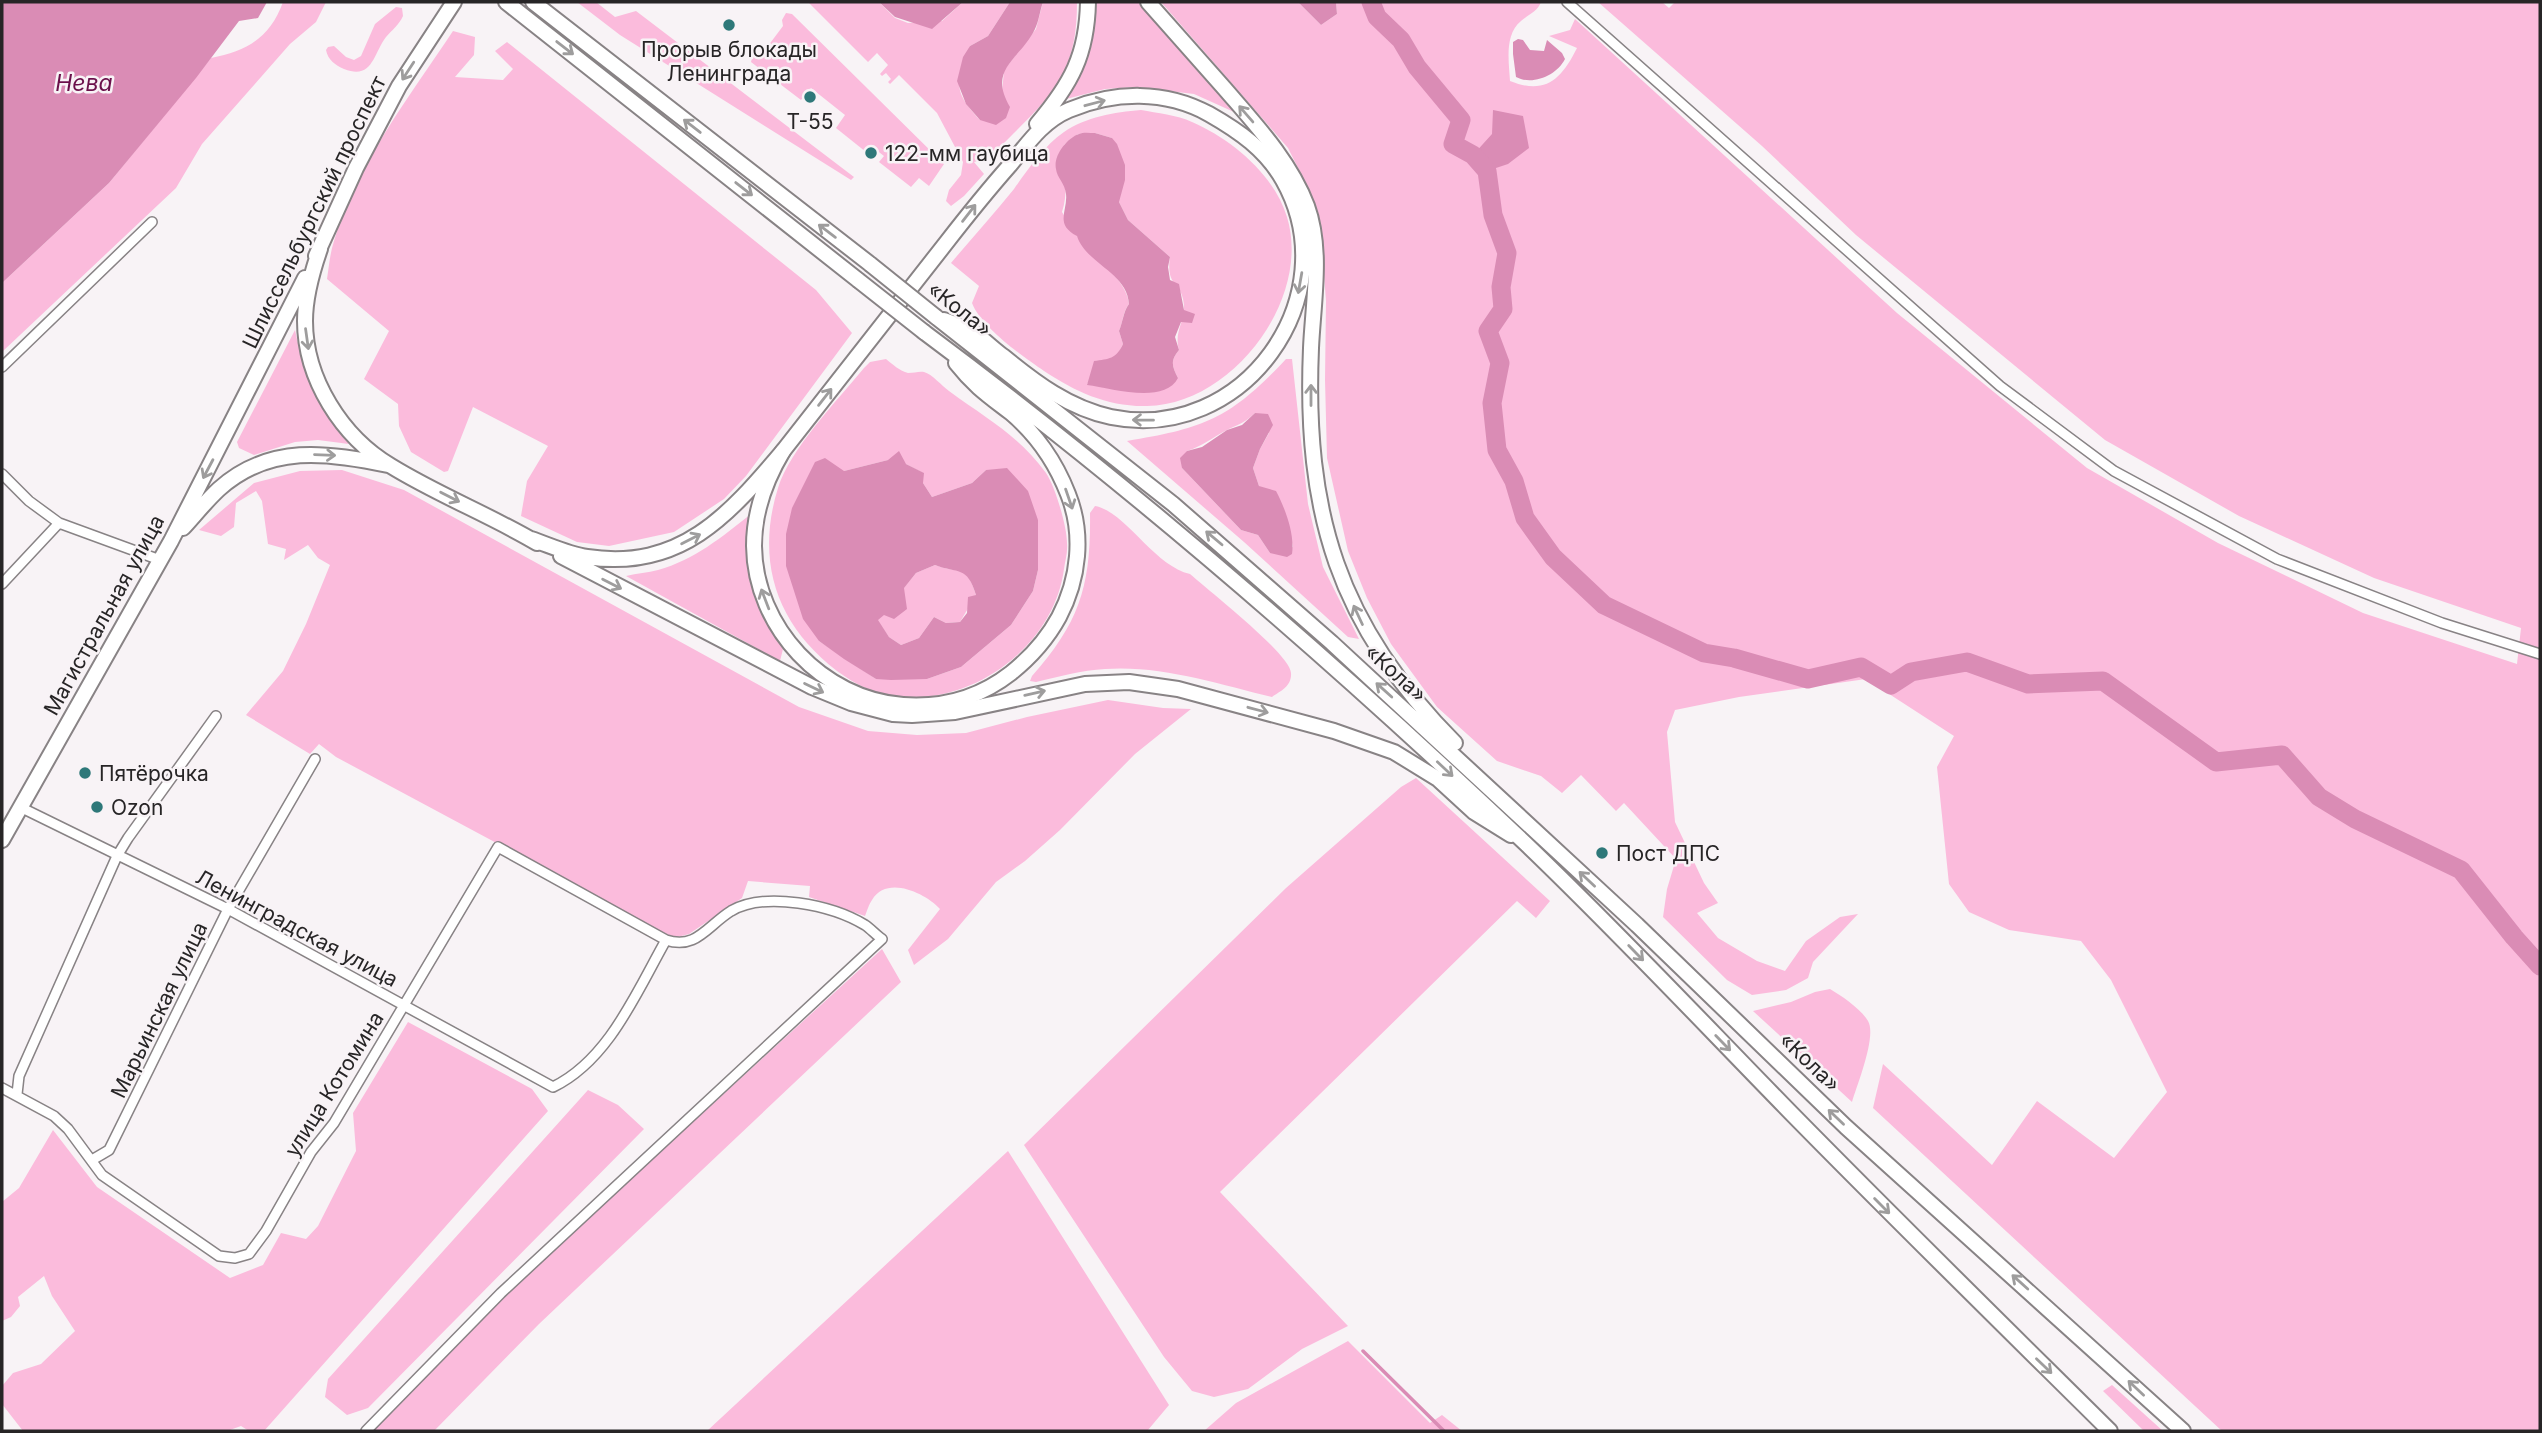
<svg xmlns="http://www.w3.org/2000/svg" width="2542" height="1433" viewBox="0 0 2542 1433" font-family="Inter,sans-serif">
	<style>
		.green { fill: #fbbbdc; fill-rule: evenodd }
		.water { fill: #da8cb5; fill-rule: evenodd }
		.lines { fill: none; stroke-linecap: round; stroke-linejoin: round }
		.stream { stroke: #da8cb5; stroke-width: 3.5 }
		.river { stroke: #da8cb5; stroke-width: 19 }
		.minor-casing { stroke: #888385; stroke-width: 12 }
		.primary-casing { stroke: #888385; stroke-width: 18 }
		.trunk-casing { stroke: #888385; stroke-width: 18 }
		.minor { stroke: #fff; stroke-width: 9 }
		.primary { stroke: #fff; stroke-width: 14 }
		.trunk { stroke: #fff; stroke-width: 14 }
		.trunk-bridge-casing { stroke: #888385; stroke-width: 18; stroke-linecap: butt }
		.trunk-bridge { stroke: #fff; stroke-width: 14 }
		.oneway { stroke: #9e9d9d }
		.poi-dot { fill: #2e7879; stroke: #f8f3f6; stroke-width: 2.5 }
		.labels { text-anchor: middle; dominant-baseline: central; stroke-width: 5; stroke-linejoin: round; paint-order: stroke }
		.poi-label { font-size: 21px; fill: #272526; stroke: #f8f3f6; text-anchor: start }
		.street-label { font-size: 21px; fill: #272526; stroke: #f8f3f6 }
		.water-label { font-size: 23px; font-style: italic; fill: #6b104b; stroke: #f8f3f6 }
	</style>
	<rect width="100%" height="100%" fill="#f8f3f6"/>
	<path class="green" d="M283 2H326L316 22 290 44 202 144 176 188 2 352V283L109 183 211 58C247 51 270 38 283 2Z
		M577 2H596L615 17 636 11 854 177 851 180 620 35Z
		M808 2H879L895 18 908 23 942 21 963 2H1010L988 36 970 46C957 82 951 89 980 120L1002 93 1004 70 1036 29 1043 2H1077C1077 67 1058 90 1013 134 1002 145 990 159 974 162L984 174 964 196 951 206 946 201 949 190 961 175 963 162 937 113 899 75 890 84 888 82 891 79 886 73 882 76 880 74 888 65 877 53 868 62Z
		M1094 2H1138L1234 112 1194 94 1136 87 1105 89 1066 99Z
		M1161 2H1298L1321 25 1337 14 1336 2H1541C1538 11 1528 15 1521 21 1504 35 1509 62 1510 81 1545 95 1561 80 1577 48L1549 36 1570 30 1575 19 1897 313 2087 468 2218 543 2363 613 2517 664 2521 628 2374 578 2239 516 2105 440 1856 235 1762 146 1598 2H1662L1669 8 1675 2H2540V1431H2222L1873 1108 1883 1064 1992 1165 2037 1101 2114 1158 2167 1092 2111 980 2081 941 2009 930 1969 912 1949 884 1937 767 1954 736 1866 679 1739 697 1675 710 1667 732 1675 822 1704 883 1718 903 1697 913 1718 938 1757 961 1785 971 1806 941 1840 917 1858 914 1813 962 1808 978 1786 990 1752 995 1727 980 1663 917 1667 889 1676 859 1624 803 1616 811 1581 775 1562 793 1541 776 1497 761 1437 707 1391 644 1367 598 1348 551 1327 458 1325 380 1326 301 1321 235 1311 194 1288 148Z
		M396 7 402 8 403 16C399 25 392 30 386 37 373 54 373 80 344 69 335 65 328 60 326 50L328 47 334 46 346 57 354 60 361 56 375 24Z
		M786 13 792 14 944 164 929 186 919 178 911 187 879 162 884 156 871 146 866 152 836 128 845 115 811 88 801 100 751 62 753 54H762L783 26 782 20Z
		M453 31 475 37 474 55 455 77 503 80 513 69 495 51 507 42 816 290 852 333 746 476 724 499 674 532 609 546 577 542 521 516 527 481 548 446 473 407 448 471 444 472 411 452 399 426 398 404 364 379 389 331 327 279C329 266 330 253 334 241 356 165 410 96 453 31Z
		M1141 110C1157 113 1177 115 1192 122 1231 139 1274 174 1287 217 1312 299 1232 405 1147 406 1108 407 1076 392 1044 371 1022 356 981 327 972 303L979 286 951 263C972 238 994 214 1014 189 1028 169 1044 146 1064 132 1086 117 1114 112 1141 110ZM1095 133 1112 138 1119 202 1128 220 1170 257C1166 286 1179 281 1183 299 1188 320 1173 329 1179 350 1170 361 1172 366 1178 378L1113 389 1087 384 1118 354 1123 344 1119 331C1123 322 1123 311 1129 304 1127 279 1092 256 1078 237 1072 229 1067 220 1062 212 1069 191 1064 167 1064 145L1078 134Z
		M295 330C306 382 318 401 349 444L318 440 295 442 254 455 239 448 237 442Z
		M886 359C892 364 900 371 908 373 914 373 919 371 924 372 932 374 942 386 949 391 987 419 1017 434 1046 473 1055 486 1067 526 1067 543 1068 552 1065 561 1064 569 1054 645 975 704 900 697 877 696 855 684 837 671 777 625 755 562 778 488 790 449 837 401 864 368L870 362ZM888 460 906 464 923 473V483L932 497 972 483 986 470 1038 520V570L1033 591 1011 625 961 667 927 679H876L819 641 844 471Z
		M1286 359H1292L1308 504 1323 567 1359 639 1348 637 1244 542 1127 441C1206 428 1231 418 1286 359ZM1255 413 1269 433 1260 449 1253 468 1259 486 1289 529 1293 547 1270 553 1258 535 1241 530 1182 468 1187 451C1203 446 1213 437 1227 430 1241 423 1243 424 1255 413Z
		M342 470 404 490 799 707 868 731 917 735 966 733 1027 717 1108 700 1163 708 1191 709 1135 754 1060 830 1025 861 996 882 948 939 914 965 908 950 940 909C925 893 887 875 872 900 869 904 867 911 865 916L809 897 810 886 748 881 742 898 689 934 674 938 336 757 319 744 310 754 246 715 283 671 306 624 330 565 318 558 308 545 284 560 286 549 268 544 262 501 256 491 236 503 234 527 221 536 199 530 254 483 300 471Z
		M1095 506C1125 511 1154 566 1190 574 1208 590 1290 654 1291 673 1292 686 1281 691 1272 697 1218 684 1161 665 1105 669 1082 670 1058 677 1036 682L1030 681 1032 676C1080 622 1091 585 1090 513Z
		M751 514 748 570 756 599 783 649 780 661 626 576C637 573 648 573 658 570 694 560 722 537 751 514Z
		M935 565C960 575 966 562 976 595L960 622 946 623 934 617 919 638 901 645 889 637 877 620 916 573Z
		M1416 778 1550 901 1536 918 1517 901 1220 1192 1348 1326 1302 1349 1248 1389 1214 1397 1192 1391 1164 1357 1024 1145 1286 888 1401 787Z
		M882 949 901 982 539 1324 434 1431H371L503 1296Z
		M1830 989C1842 996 1861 1009 1868 1021 1877 1036 1857 1085 1852 1102L1753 1011 1791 1002 1815 992Z
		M408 1022 532 1089 548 1111 264 1431H249L241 1426 227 1431H23L2 1404V1386L13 1373 41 1364 75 1331 52 1296 44 1276 18 1297 20 1306 11 1317 2 1321V1202L19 1188 53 1130 97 1187 230 1278 263 1265 281 1233 306 1239 318 1226 356 1151 353 1113Z
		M588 1090 618 1105 644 1129 368 1408 347 1415 325 1397 328 1379Z
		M1008 1151 1169 1405 1148 1430 707 1431Z
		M1348 1341 1430 1423 1442 1415 1462 1431H1204L1236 1403Z
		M2112 1385 2163 1431H2144L2103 1391Z"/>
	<path class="water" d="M2 2H267L258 18 239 21 196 78 109 183 2 283Z
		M879 2H963L932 29 895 17Z
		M1010 2H1043C1040 10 1039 21 1035 29 1020 60 987 68 1010 107L1006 118 996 125 980 120 966 104 957 81 963 57 970 46 988 36Z
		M1298 2H1336L1337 14 1321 25Z
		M1518 39 1523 40 1530 50 1544 51 1547 40 1562 53 1565 59C1557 75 1533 86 1516 77L1513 54V42Z
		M1493 110 1523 116 1529 148 1508 164 1478 174 1473 155 1492 134Z
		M1095 133 1112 138 1117 144 1125 165V180L1119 202 1128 220 1170 257 1168 267 1170 280 1179 284 1184 310 1195 314 1192 323 1181 322 1175 337 1179 350C1170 361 1172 366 1178 378 1164 405 1111 388 1087 385L1094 361C1109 359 1116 359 1123 344L1119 331C1123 322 1123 312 1129 304 1127 272 1086 264 1077 236 1054 224 1068 211 1066 194 1065 183 1057 178 1056 169 1053 156 1067 138 1079 134 1083 132 1090 133 1095 133Z
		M1255 413 1268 414 1273 425 1260 449 1253 468 1259 486 1276 491C1285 508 1295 534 1292 554L1287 557 1270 553 1258 535 1241 530 1182 468 1180 458 1187 451 1202 447 1227 430 1242 425Z
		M899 451 906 464 924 473 923 483 932 497 972 483 986 470 1007 468 1028 491 1038 520V570L1033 591 1011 625 961 667 927 679 891 680 876 679 844 659 819 641 803 619 786 566V534L792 508 815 462 825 458 844 471 888 460ZM935 565C958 574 967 565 976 595L968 597 967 613 960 622 946 623 934 617 919 638 901 645 889 637 878 620 884 615 894 619 907 609 904 588 916 573Z"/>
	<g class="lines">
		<path class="stream" d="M1363 1351 1444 1431"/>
		<path class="river" d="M1371 2 1377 17 1401 40 1417 67 1461 120 1453 144 1473 155 1487 171 1493 215 1507 253 1501 287 1503 309 1488 331 1500 363 1492 403 1497 450 1514 481 1525 518 1553 557 1604 605 1704 653 1734 658 1808 679 1861 667 1891 685 1911 672 1967 662 2028 684 2103 681 2216 762 2282 755 2319 797 2355 819 2461 870 2514 937 2540 966"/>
		<defs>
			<path id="minor" d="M1567 2 2000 386 2114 471 2277 559 2442 623 2540 654
				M2 367 152 222
				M2 474 29 501 59 523 160 560
				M2 584 59 523
				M20 807 228 909 553 1087C609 1060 637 991 666 940
				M2 1088 54 1116 68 1129 102 1175 219 1256 235 1258 249 1254 266 1231 311 1152 334 1123 498 847 666 940C696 950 707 926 731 911 765 891 832 905 865 925 871 929 876 935 882 939L501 1293 366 1431
				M17 1094 19 1076 117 856 128 838 216 716
				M92 1160 109 1150 228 909 315 759"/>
			<path id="primary" d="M1037 124C1071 84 1087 55 1088 2
				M320 249C312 272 305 296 305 321 305 379 342 437 391 466 438 495 490 515 537 543
				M316 256 356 168 399 86 454 2
				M183 528C195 515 206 501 219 489 269 444 328 452 388 465
				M531 539C549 545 568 554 587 557 680 571 728 516 783 451 837 382 892 312 946 243 967 216 988 190 1010 165 1028 143 1043 121 1069 110 1115 91 1165 90 1209 114 1239 131 1266 150 1283 180 1349 297 1243 444 1111 417 1069 408 1036 383 1003 356 993 349 984 339 973 333 964 327 954 324 944 320
				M561 556 812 687 851 703 893 714 912 715 955 712 1085 684 1129 682 1178 689 1334 731 1394 752 1438 779 1474 812 1511 835
				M2 840 171 541 305 278"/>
			<path id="trunk" d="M506 2 858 280
				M533 2 870 264
				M1148 2C1174 31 1199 60 1225 89 1256 125 1290 161 1307 206 1323 250 1313 303 1311 348 1304 512 1338 626 1455 743
				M936 317 1173 504 1332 643 1637 925 1846 1127 2183 1431
				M924 332C1135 489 1334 662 1525 843 1617 931 1704 1024 1793 1115 1898 1222 2004 1326 2110 1431
				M783 451C765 481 754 511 754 546 755 628 823 699 903 705 944 708 979 698 1011 673 1031 657 1047 639 1059 617 1079 579 1084 534 1068 494 1056 463 1037 435 1011 413 989 396 974 386 956 363"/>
		</defs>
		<use href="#minor" class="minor-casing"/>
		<use href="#primary" class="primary-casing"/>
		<use href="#trunk" class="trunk-casing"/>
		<use href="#minor" class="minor"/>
		<use href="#primary" class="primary"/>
		<use href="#trunk" class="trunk"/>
		<defs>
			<path id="trunk-bridge" d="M870 264 936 317
				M858 280 924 332"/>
		</defs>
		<use href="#trunk-bridge" class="trunk-bridge-casing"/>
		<use href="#trunk-bridge" class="trunk-bridge"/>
	</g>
	<defs><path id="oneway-shaft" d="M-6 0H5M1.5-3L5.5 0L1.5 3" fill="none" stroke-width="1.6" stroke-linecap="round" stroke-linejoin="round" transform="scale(1.75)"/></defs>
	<g class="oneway">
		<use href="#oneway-shaft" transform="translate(565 48) rotate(38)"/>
		<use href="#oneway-shaft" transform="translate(408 71) rotate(123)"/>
		<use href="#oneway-shaft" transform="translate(1095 103) rotate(-15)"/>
		<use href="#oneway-shaft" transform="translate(1246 114) rotate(-131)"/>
		<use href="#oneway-shaft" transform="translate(692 126) rotate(-142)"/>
		<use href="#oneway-shaft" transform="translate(744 189) rotate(38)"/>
		<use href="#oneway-shaft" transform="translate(969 213) rotate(-52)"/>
		<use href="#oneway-shaft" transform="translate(827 231) rotate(-143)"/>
		<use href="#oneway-shaft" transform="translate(1300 283) rotate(100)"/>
		<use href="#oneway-shaft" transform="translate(307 339) rotate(82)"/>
		<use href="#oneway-shaft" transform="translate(1311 395) rotate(-90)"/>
		<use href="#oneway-shaft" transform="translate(825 397) rotate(-52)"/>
		<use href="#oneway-shaft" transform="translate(1143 420) rotate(-179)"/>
		<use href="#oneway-shaft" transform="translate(325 455) rotate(2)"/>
		<use href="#oneway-shaft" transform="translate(208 469) rotate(118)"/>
		<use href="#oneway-shaft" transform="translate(450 497) rotate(27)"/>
		<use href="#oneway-shaft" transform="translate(1069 499) rotate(71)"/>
		<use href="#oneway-shaft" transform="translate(1214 538) rotate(-140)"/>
		<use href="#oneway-shaft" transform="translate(691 539) rotate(-27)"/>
		<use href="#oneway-shaft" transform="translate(612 584) rotate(27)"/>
		<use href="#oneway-shaft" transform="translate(765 599) rotate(-111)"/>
		<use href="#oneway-shaft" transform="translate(1358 615) rotate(-115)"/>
		<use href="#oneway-shaft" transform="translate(814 688) rotate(26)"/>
		<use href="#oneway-shaft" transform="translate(1384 690) rotate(-138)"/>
		<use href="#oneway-shaft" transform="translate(1035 693) rotate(-13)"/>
		<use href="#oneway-shaft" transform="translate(1258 710) rotate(15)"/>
		<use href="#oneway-shaft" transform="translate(1445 769) rotate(43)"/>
		<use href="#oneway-shaft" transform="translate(1587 879) rotate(-137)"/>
		<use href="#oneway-shaft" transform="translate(1636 953) rotate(46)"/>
		<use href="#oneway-shaft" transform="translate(1723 1043) rotate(46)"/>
		<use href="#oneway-shaft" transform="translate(1836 1117) rotate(-136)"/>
		<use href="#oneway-shaft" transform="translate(1882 1206) rotate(45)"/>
		<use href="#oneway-shaft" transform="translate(2020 1282) rotate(-138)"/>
		<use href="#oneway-shaft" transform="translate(2044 1366) rotate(44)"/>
		<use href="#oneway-shaft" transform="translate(2136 1388) rotate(-137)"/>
	</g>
	<g class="poi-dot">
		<circle cx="729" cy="25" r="7"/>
		<circle cx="810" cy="97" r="7"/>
		<circle cx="871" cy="153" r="7"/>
		<circle cx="85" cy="773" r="7"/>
		<circle cx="97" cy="807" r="7"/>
		<circle cx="1602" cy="853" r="7"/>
	</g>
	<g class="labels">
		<g class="poi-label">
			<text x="729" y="49" text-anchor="middle">Прорыв блокады<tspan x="729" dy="24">Ленинграда</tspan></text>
			<text x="810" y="121" text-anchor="middle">Т-55</text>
			<text x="885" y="153">122-мм гаубица</text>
			<text x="99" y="773">Пятёрочка</text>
			<text x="111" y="807">Ozon</text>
			<text x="1616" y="853">Пост ДПС</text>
		</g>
		<g class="street-label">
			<text transform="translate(314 212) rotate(-64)">Шлиссельбургский проспект</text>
			<text transform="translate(960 309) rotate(38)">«Кола»</text>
			<text transform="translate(104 615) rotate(-61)">Магистральная улица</text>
			<text transform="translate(1396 673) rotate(42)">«Кола»</text>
			<text transform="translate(297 928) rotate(28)">Ленинградская улица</text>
			<text transform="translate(159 1010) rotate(-64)">Марьинская улица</text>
			<text transform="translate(1810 1062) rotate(44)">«Кола»</text>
			<text transform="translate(334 1084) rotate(-58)">улица Котомина</text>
		</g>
		<g class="water-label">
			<text x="84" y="83">Нева</text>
		</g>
	</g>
	<rect width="2542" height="1433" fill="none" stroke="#272526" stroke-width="7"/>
</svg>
